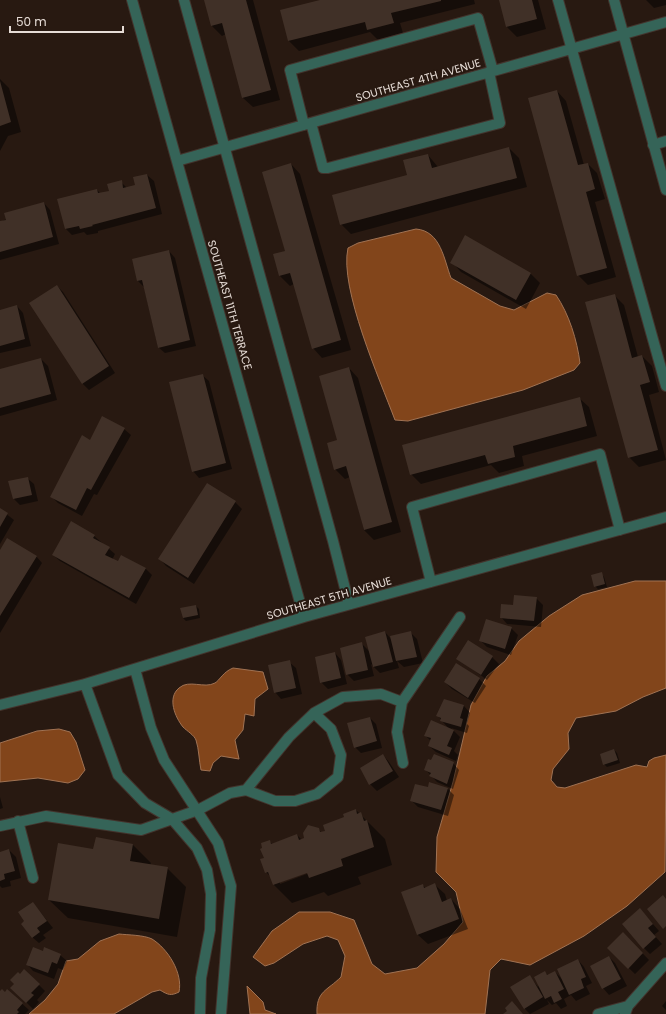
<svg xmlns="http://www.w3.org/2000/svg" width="666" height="1014" viewBox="0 0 666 1014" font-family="Poppins,sans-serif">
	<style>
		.water { fill: #82451b; stroke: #a07253 }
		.shadow { fill: #0007; fill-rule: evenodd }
		.building { fill: #403027 }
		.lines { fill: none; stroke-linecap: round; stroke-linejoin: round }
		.minor-casing { stroke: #43342d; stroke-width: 12 }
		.minor { stroke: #356458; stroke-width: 10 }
		.labels { text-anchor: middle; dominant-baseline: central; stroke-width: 4; stroke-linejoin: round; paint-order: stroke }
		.street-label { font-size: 11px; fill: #e6dcd6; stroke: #281911 }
	</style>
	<rect width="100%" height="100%" fill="#281911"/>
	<path class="water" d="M416 229C441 231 444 260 451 278L500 306 514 310 547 293 556 295C569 314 577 340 580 363L574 370 523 390 408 421 395 420C380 380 339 288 348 248L358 243Z
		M635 581H666V688L643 697 616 711 576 718 568 733 569 749 553 769 551 780 557 787 565 788 636 765 647 767 649 761 654 758 666 755 665 872 627 906 584 936 530 965 501 959 490 970 485 1014H317C316 991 327 991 341 977L345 956 338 940 327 936 303 944 274 963 265 966 253 957 272 931 299 912H330L354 920 372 964 385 974 417 968 444 944 463 922 456 892 436 872 437 837 453 782 471 705 487 676 505 661 519 641 549 616 582 595Z
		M233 668 263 672 268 689 255 699 254 716 245 714 243 730 235 740 239 759 221 756 213 763 210 771 201 770C199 761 199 749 196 740 194 735 187 731 183 727 175 717 167 698 179 688 189 679 204 689 215 683 220 680 223 672 233 668Z
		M59 729 70 732 76 742 85 770 78 779 68 783 38 778 0 782V743L37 731Z
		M119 934C128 935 144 935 152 939 168 949 183 973 179 992 171 996 168 995 160 990L152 992 114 1014H29L45 1000 58 984 66 961 78 959 100 941Z
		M247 986 263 1002 265 1010 276 1014H250Z"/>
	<path class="shadow" d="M207 0H253L280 100 253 107 243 98 226 34 222 36 212 26Z
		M324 0H474L475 4 400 23 403 33 378 40 370 32 299 51 289 41 281 11Z
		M500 0H538L546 29 517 37 507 27Z
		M646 0H666V5L654 8Z
		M0 79 9 88 21 132 8 136 0 151Z
		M557 91 566 101 584 165 588 164 597 173 605 199 595 202 616 277 588 285 578 275Z
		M509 148 519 158 527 187 351 234 341 224 408 176 428 155 438 167Z
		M291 164 300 174 351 350 322 358 313 348 294 284 290 286 280 276 274 255 286 251Z
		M147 175 154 181 162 214 98 231V233L87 235 84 232 72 235 66 229 58 200 97 190 101 194 110 192 121 182 127 188 136 186Z
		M44 203 50 210 59 244 0 260V222Z
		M169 251 175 258 196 346 165 353 158 347 144 287 138 281 134 260Z
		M452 262 530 273 540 283 526 309 461 272Z
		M57 286 63 292 115 373 89 390 82 383Z
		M614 295 624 305 638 357 642 356 652 366 659 392 649 395 666 460 639 467 629 457Z
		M17 306 23 313 31 346 0 353V311Z
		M41 359 48 366 57 400 0 416V370Z
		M349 368 358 378 401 532 374 540 364 530 350 477 345 479 335 469Z
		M202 375 209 381 232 469 199 478 193 471Z
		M579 398 589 407 597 436 522 456 524 466 499 473 491 465 421 484 411 474Z
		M124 429 131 435 97 495 94 494 82 516 58 503 52 497 91 441Z
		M27 478 34 484 38 501 20 505 14 499Z
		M207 484 235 502 242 509 194 584 166 566 160 559Z
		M0 509 14 520 0 544Z
		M94 536 115 554 112 560 118 563 122 556 146 569 152 575 136 604 60 561 53 555Z
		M0 552 36 556 42 563 0 633Z
		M601 574 604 577 607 587 598 589 595 586Z
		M536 598 543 605 541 627 507 624 501 617Z
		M196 606 199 609 200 618 186 621 183 618Z
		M511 628 518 635 511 655 487 647 481 641Z
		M385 632 392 640 410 632 417 639 423 663 404 667 397 661 399 668 380 673 371 664 374 676 354 681 347 674 362 644 370 652Z
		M335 653 341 660 347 684 328 689 321 682Z
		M492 657 499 664 487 680 458 658Z
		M289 662 296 668 302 694 281 699 275 692Z
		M456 665 479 679 486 686 475 703 452 689 445 682Z
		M464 706 470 713 467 724 469 726 467 733 451 728 460 737 454 751 458 755 456 761 436 752 429 746 431 741 425 735 449 729 438 716Z
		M370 718 376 724 382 748 361 753 355 747Z
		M614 750 617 753 620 763 607 767 604 764Z
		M383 755 389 762 399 777 377 791 370 784 361 769Z
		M453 763 459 770 453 789 437 782 425 769Z
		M429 789H448L454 795 448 816 418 807 411 800Z
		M0 797 3 808 0 809Z
		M356 810 385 839 392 865 358 877 361 884 328 896 324 892 292 903 274 885 271 877 266 872 265 859 269 841 272 844 297 835 302 840 318 829 322 833 326 831ZM312 870V872L280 884V882Z
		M132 844 151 863 150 866 167 868 186 887 177 937 68 918 49 900 94 850Z
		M9 850 16 857 21 878 10 881 11 886 2 888 0 886V853Z
		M422 885 426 888 435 885 445 894 447 901 451 899 460 909 468 929 428 944 418 935 402 893Z
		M33 903 53 928 43 935 46 938 39 943 32 937 26 922Z
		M646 916 659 931 654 935 662 944 650 954 644 948Z
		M623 933 649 960 635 974 608 948Z
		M43 952 60 955 67 961 63 970 58 968 54 979 33 971 27 964Z
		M609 957 615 963 627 986 609 995 603 988Z
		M578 960 584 967 592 983 586 986 590 994 576 1001 571 995 564 999 567 1006 561 1009 556 1003 552 1005 547 1000 549 1004 530 1014 525 1009 529 976 538 987 545 973 548 975 555 972 563 980Z
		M24 970 45 991 37 1000 39 1002 33 1009 12 988Z
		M7 990 29 1010 25 1014H0V993L5 994Z
		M666 1001V1010L662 1006Z"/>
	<path class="building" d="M204 0H246L271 90 242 98 222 23 211 26Z
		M320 0H441V1L391 13 394 23 367 30 365 22 288 41 280 10Z
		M499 0H532L537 19 506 27Z
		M0 81 11 122 0 126Z
		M557 90 578 165 588 163 595 189 586 192 607 268 577 276 528 98Z
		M509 147 517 178 340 225 332 195 407 175 403 160 428 154 432 168Z
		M291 163 341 340 312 349 290 273 279 276 273 254 285 251 262 172Z
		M147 174 156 208 92 225 93 226 80 229 79 226 65 229 57 199 97 189 98 193 109 191 107 184 122 180 123 188 135 185 133 177Z
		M44 202 53 237 0 252V221L6 220 4 213Z
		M465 235 531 273 516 300 450 263Z
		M169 250 190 340 158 348 142 280 137 281 132 259Z
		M57 285 109 366 82 384 29 303Z
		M615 294 632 358 642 355 650 382 640 385 658 450 628 458 585 302Z
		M17 305 25 339 0 346V310Z
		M41 358 51 394 0 408V369Z
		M349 367 392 522 364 530 346 466 334 470 327 443 337 440 319 376Z
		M203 374 226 463 192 472 169 382Z
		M580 397 587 426 513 446 515 457 488 464 485 455 410 475 402 445Z
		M102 416 125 428 91 490 87 488 76 510 50 497 82 435 90 440Z
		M28 477 32 495 13 499 8 481Z
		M207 483 236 501 188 578 158 559Z
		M0 508 8 513 0 527Z
		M71 521 95 535 93 538 110 547 105 555 118 561 121 555 146 568 129 598 52 555Z
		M7 538 37 556 0 616V550Z
		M602 572 605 584 594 587 591 575Z
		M514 595 537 597 534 621 500 618 501 604 513 605Z
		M196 605 198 615 183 618 180 608Z
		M486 619 512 627 505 649 479 641Z
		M385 631 393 662 373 667 365 637Z
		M411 631 417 657 396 661 390 636Z
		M468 640 493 656 481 675 456 659Z
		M362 642 368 670 346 675 340 648Z
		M335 652 341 678 320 683 315 657Z
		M290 660 296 688 274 693 268 665Z
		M456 663 480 678 468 698 444 682Z
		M444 699 464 705 460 718 463 719 461 727 440 721 441 718 436 716Z
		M370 717 377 741 354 748 347 723Z
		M431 720 454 730 447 746 452 748 449 755 428 746 431 738 424 736Z
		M614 749 618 760 603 765 600 754Z
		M383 754 393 771 369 785 360 768Z
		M434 754 454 762 447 784 429 776 431 773 424 770 428 759 431 760Z
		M429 782 448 788 441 810 410 801 415 784 428 787Z
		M356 809 357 814 361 812 364 821 367 820 374 847 341 859 343 866 309 878 307 873 273 885 268 872 265 873 260 859 264 858 260 849 262 848 261 843 270 840 271 844 297 834 299 840 304 838 303 833 308 825 319 828 320 832 325 831 323 825 344 817 343 814Z
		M96 837 133 844 130 861 168 867 159 919 48 900 58 843 93 849Z
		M9 849 15 871 4 874 5 879 0 881V852Z
		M435 883 442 902 451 898 459 919 417 935 401 892 423 884 424 888Z
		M663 895 666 899V926L663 929 647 909Z
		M33 902 47 921 37 928 40 932 32 938 21 924 24 921 18 912Z
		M640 908 653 924 648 928 656 937 643 949 622 924Z
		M623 932 643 953 628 969 607 948Z
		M33 947 43 951 44 947 61 954 57 964 52 962 48 973 26 965Z
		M609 956 621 979 602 989 590 966Z
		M578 959 586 977 581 979 584 988 569 995 557 969Z
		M24 969 40 984 31 993 34 995 26 1003 10 988 14 984 10 980 18 972 20 974Z
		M545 971 547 975 555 971 564 989 558 992 562 999 554 1003 551 996 545 999 534 977Z
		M530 975 543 997 524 1009 510 987Z
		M2 989 5 992 7 989 23 1003 17 1010 19 1012 17 1014H0V991Z
		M512 1001 523 1014H503L507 1011 505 1008Z"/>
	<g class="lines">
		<defs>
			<path id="minor" d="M132 0 304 617
				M184 0 333 541 349 604
				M558 0 666 386
				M614 0 666 190
				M311 123 323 168H328L500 123 489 72
				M304 125 290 70 478 18 493 71
				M653 145 666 141
				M177 161 666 22
				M431 582 412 507 600 454 620 530
				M135 669 151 728 164 760 218 843 231 886 221 1014
				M85 684 118 775 145 803 172 819 197 848 207 870 211 894 210 930 201 978 200 1014
				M0 705 85 684 304 617 666 517
				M403 763 397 732 402 702 460 617
				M246 790 289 737 314 713 343 697 381 694 402 702
				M18 821 33 878
				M0 826 46 816 141 830 198 810 230 793 246 790 275 801H295L317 794 338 777 341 755 331 729 314 713
				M598 1014 628 1006
				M625 1014 628 1006 666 963"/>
		</defs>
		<use href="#minor" class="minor-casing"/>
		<use href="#minor" class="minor"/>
	</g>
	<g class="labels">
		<g class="street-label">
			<text transform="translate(418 80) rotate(-16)">SOUTHEAST 4TH AVENUE</text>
			<text transform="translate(230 305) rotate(74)">SOUTHEAST 11TH TERRACE</text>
			<text transform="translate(329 598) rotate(-16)">SOUTHEAST 5TH AVENUE</text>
		</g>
	</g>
	<path d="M10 26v6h113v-6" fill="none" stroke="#e6dcd6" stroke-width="2"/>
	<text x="16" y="26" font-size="12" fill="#e6dcd6" stroke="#281911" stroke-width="3" paint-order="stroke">50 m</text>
</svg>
